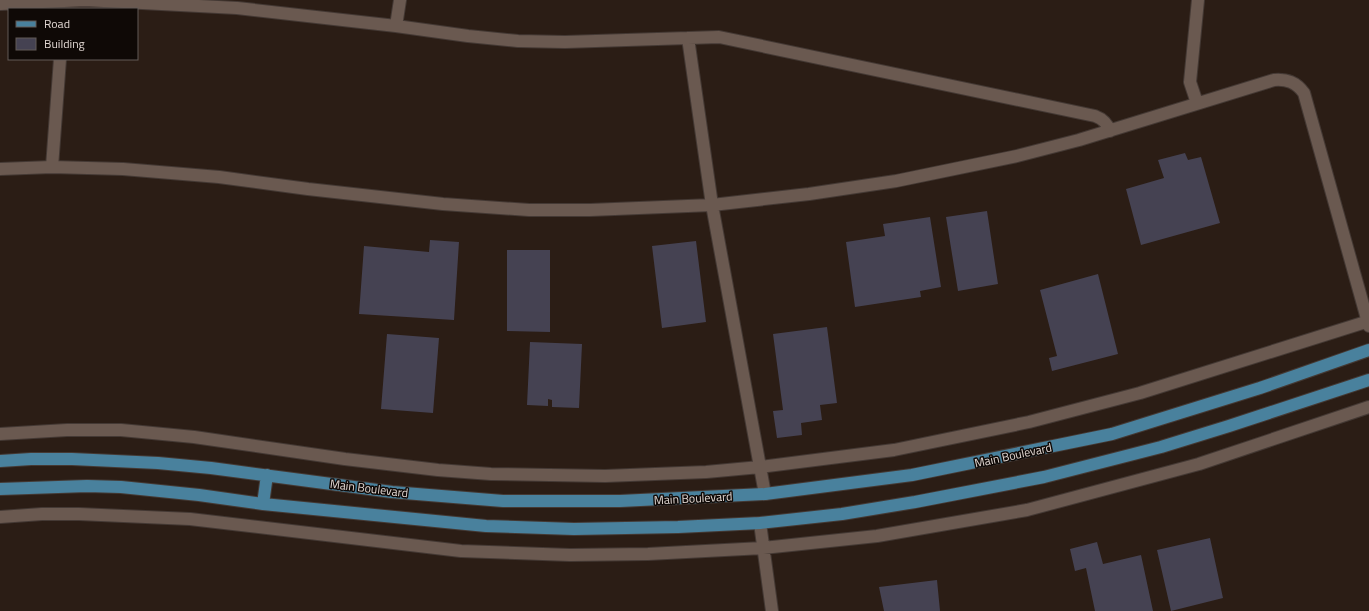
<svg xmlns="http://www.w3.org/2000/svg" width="1369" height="611" viewBox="0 0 1369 611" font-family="'Titillium Web',sans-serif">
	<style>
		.building { fill: #454252 }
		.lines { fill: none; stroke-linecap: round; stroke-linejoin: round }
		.minor-casing { stroke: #443934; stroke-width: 14 }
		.major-casing { stroke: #443934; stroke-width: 14 }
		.minor { stroke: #6a5950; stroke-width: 12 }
		.major { stroke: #49819d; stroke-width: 12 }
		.labels { text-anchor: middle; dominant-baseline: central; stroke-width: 3; stroke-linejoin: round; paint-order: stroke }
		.street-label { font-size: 12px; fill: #e0d6d1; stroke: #0f0906 }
	</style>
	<rect width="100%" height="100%" fill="#2b1d15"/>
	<path class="building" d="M1185 153 1188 160 1201 157 1220 223 1141 245 1126 189 1164 178 1158 160Z
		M987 211 998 284 958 291 946 217Z
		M930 217 941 287 920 291 921 297 855 307 846 242 885 236 883 224Z
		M430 240 459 242 454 320 359 314 364 246 429 252Z
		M696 241 706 322 662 328 652 246Z
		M507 250H550V332L507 331Z
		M1098 274 1118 354 1052 371 1049 358 1057 356 1040 290Z
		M827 327 837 403 820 405 822 420 801 423 802 435 777 438 773 411 783 410 773 334Z
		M387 334 439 338 433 413 381 409Z
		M530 342 582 344 579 408 552 407V400L548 399V406L527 405Z
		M1210 538 1223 598 1171 611 1157 550Z
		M1097 542 1103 564 1141 555 1153 611H1095L1086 568 1075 571 1070 549Z
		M937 580 940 611H884L879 587Z"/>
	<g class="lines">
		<defs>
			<path id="minor" d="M0 4 85 0 237 8 396 26 468 36 518 41 565 42 719 37 1095 116C1103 119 1107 123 1110 131
				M396 26 400 0
				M688 38 712 205 765 494
				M1197 103 1190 82 1198 0
				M52 167 60 59
				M0 169 52 167 123 169 219 177 308 189 443 204 529 210H590L712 205 809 194 896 181 1017 156 1079 140 1274 80C1287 79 1296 82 1304 93L1369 326
				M0 434 67 430H121L194 437 345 459 438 470 491 474 605 476 706 472 760 467 894 450 1029 422 1140 393 1369 321
				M0 517 42 514H79L190 519 461 551 570 555 648 554 763 548 877 536 1027 510 1199 464 1369 407
				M760 523 772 611"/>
			<path id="major" d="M0 461 31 459H72L158 463 211 468 392 492 503 501H620L765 494 912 475 1112 434 1260 388 1369 350
				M0 489 87 486 121 487 199 495 263 504 486 526 574 529 678 527 760 523 842 514 915 502 1044 477 1161 447 1229 426 1369 380
				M263 504 267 475"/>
		</defs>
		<use href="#minor" class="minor-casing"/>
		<use href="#major" class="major-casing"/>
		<use href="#minor" class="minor"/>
		<use href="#major" class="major"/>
	</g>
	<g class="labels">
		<g class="street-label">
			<text transform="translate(1013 455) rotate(-12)">Main Boulevard</text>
			<text transform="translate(369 488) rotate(7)">Main Boulevard</text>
			<text transform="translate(693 498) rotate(-3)">Main Boulevard</text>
		</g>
	</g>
	<rect x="8" y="8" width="130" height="52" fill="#0f0906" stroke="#635b57"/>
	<rect x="16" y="21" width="20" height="6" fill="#49819d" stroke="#635b57"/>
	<text x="44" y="28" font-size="12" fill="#e0d6d1">Road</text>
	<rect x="16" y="38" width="20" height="12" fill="#454252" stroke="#635b57"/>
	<text x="44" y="48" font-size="12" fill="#e0d6d1">Building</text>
</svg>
